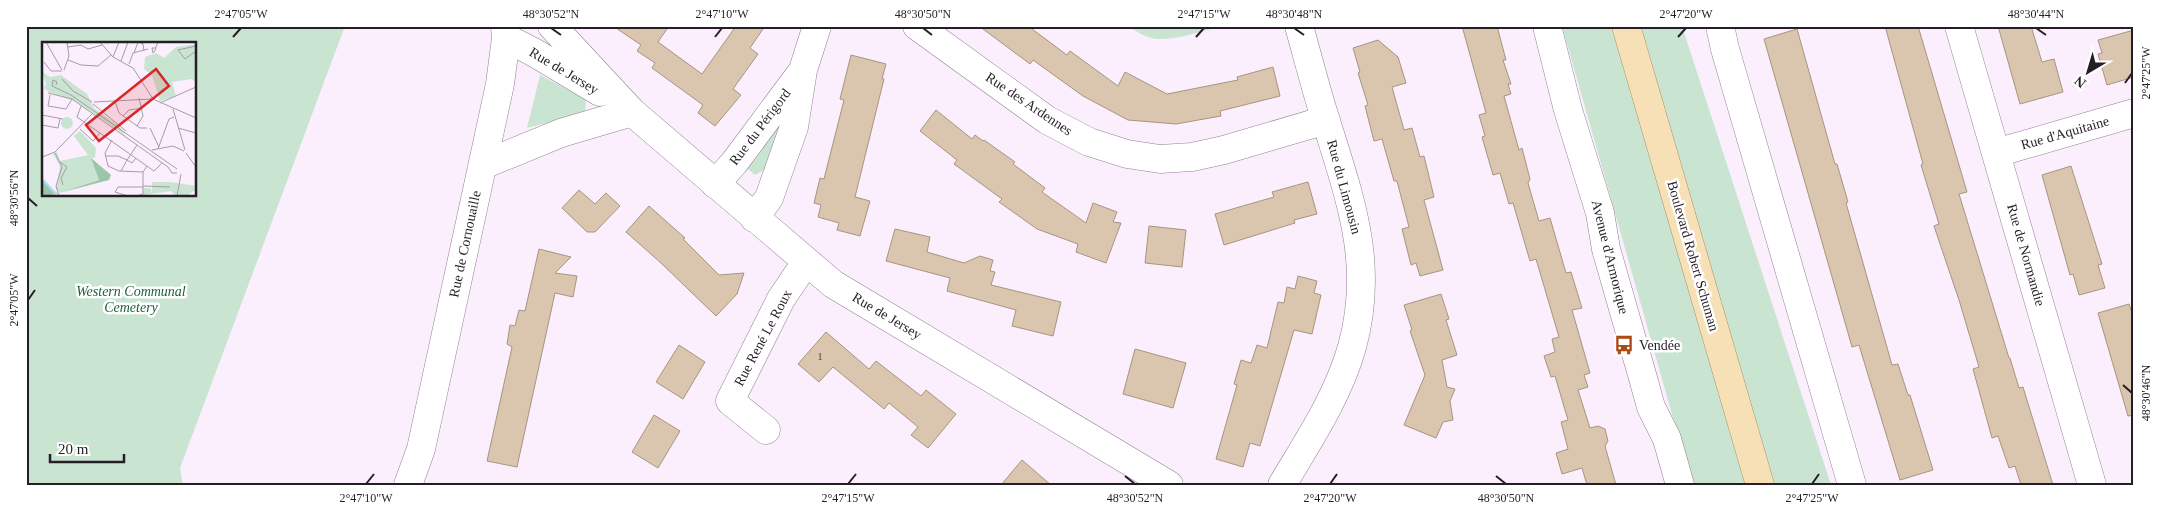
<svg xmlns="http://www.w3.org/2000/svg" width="2160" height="511" viewBox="0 0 2160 511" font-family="Georgia,serif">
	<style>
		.green { fill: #c9e5d2; fill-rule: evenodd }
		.building { fill: #dac5af; stroke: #a8947f }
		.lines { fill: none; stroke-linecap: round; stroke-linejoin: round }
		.minor-casing { stroke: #938095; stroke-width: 29 }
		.major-casing { stroke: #aa8f63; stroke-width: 29 }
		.minor { stroke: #fff; stroke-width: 28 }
		.major { stroke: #f7e0b5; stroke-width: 28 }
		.ticks { fill: none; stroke: #261e27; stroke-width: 2 }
		.labels { text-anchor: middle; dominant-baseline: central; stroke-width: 5; stroke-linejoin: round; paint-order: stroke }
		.number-label { font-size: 11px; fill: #534849 }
		.street-label { font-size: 14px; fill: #261e27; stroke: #fff }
		.park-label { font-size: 14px; font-style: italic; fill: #1c613c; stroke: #fff }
		.poi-label { font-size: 14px; fill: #261e27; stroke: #fff; text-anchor: start }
		.inset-river { fill: none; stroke: #abdaf6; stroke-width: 2.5 }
		.inset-road { fill: none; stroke: #a69ba7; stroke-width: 1 }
		.view { fill: #d62828; fill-opacity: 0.15; stroke: #d62828; stroke-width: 2.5 }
		.inset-edge { fill: none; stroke: #261e27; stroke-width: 2.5 }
		.neatline { fill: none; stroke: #261e27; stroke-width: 2 }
		.ticks-label { font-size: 12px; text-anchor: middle; fill: #261e27 }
	</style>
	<rect width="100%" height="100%" fill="#fceffd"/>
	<path class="green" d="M26 26H345L180 468 183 485H26ZM44 44H195V195H44Z
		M1128 26H1223C1202 31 1178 40 1156 39 1147 38 1135 31 1128 26Z
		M1562 26H1682L1831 485H1692Z
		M540 75 586 99 585 113 527 128Z
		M773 117 782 123 764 170 755 175 744 166Z"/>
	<path class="building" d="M613 26H669L658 42 702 74 736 26H765L750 48 758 54 733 89 741 95 715 126 698 113 703 105 652 68 655 63 637 51 641 45Z
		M979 26H1028L1067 55 1070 51 1118 86 1125 72 1167 94 1238 80 1237 77 1273 67 1280 96 1220 111 1221 116 1176 124 1128 120 1083 96 1033 60 1030 64Z
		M1462 26H1497L1506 60H1503L1511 84H1508L1511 94 1504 96 1519 150 1522 148 1530 179 1528 183 1539 221 1550 218 1566 273 1571 272 1582 308 1572 310 1590 373 1584 375 1588 387 1578 390 1590 428 1598 426 1605 429 1608 441 1605 446 1616 485H1587L1582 468 1562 474 1556 453 1568 449 1561 422 1568 420 1555 376 1551 377 1544 356 1555 352 1552 339 1559 337 1536 259 1530 261 1513 203 1509 204 1500 173 1493 175 1482 137 1485 136 1479 115 1486 113Z
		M1885 26H1918L1967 192 1959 194 2009 358H2010L2019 388 2023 387 2053 485H2021L2015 466 2009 468 1998 436 1992 438 1973 369 1979 367 1959 300 1934 226 1939 224 1921 165 1923 164Z
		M1998 26H2031L2042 62 2054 59 2063 92 2020 104Z
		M1797 29 1835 164H1837L1848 202 1846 203 1892 365 1898 364 1908 395H1910L1933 470 1900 480 1859 345 1852 347 1764 39Z
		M2134 30V77L2107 85 2098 54 2102 53 2098 40Z
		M1378 40 1398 57 1406 83 1392 87 1404 130 1412 128 1420 157 1424 156 1434 197 1424 200 1443 270 1420 276 1416 263 1411 265 1402 229 1409 227 1397 181H1394L1382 139 1374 141 1365 106 1368 105 1358 73 1360 72 1353 48Z
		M851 55 886 64 882 79H884L855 197 870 201 860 236 837 230 839 223 818 217 821 205 814 203 820 178 824 179 844 100 840 99Z
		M936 110 972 139 975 135 983 141 984 140 1015 162 1013 164 1045 188 1042 192 1086 223 1093 203 1117 212 1113 222 1121 223 1106 263 1076 252 1078 244 1037 229 999 202 1002 199 954 164 957 160 920 131Z
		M2071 166 2102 264 2098 265 2105 288 2079 295 2073 274 2070 275 2042 175Z
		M1308 182 1317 214 1294 220 1295 223 1224 245 1215 214 1274 197 1272 192Z
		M579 190 595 204 606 193 620 206 595 232H587L562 208Z
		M649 206 685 238 683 239 719 275 744 273 737 294 716 316 661 263 626 232Z
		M1149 226 1186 230 1182 267 1145 263Z
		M895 229 930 237 927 252 964 263 980 256 993 260 990 271 995 272 991 285 1061 302 1053 336 1012 326 1016 310 947 291 950 278 886 261Z
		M539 249 571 257 555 273 577 276 573 297 555 293 517 467 487 461 512 347 507 344 510 325 515 326 519 310 525 311Z
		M1298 276 1317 281 1314 293 1321 295 1312 334 1294 330 1260 446 1250 443 1243 467 1216 459 1237 385 1234 384 1241 360 1251 363 1257 345 1267 348 1278 302 1284 303 1287 287 1295 289Z
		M1441 294 1449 319 1446 320 1457 355 1442 360 1447 387 1455 389 1450 401 1453 420 1443 422 1436 438 1404 425 1425 375 1410 331 1412 330 1404 305Z
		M2129 304 2134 319V415L2128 416 2098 313Z
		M826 332 869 369 876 361 921 396 926 390 956 414 928 448 911 435 918 427 889 403 884 409 833 367 819 382 798 364Z
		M679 345 705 362 683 399 656 382Z
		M1135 349 1186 363 1173 408 1123 394Z
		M654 415 680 431 658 468 632 452Z
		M1022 460 1051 485H1001Z"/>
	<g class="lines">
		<defs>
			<path id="minor" d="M552 26 632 112 833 284 1169 485
				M917 26 1047 120 1089 142 1127 154 1160 159 1192 157 1224 150 1326 120
				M1547 26 1568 110 1600 213 1606 249 1643 378 1651 407 1667 439 1680 485
				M1720 26 1725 49 1852 485
				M1959 26 2092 485
				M506 38 535 53 600 92
				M1996 153 2134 113
				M483 165 561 133 632 112
				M715 184 734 163 801 73
				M754 218 769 198 794 127 803 70 817 26
				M766 430 730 401 781 299 806 262
				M408 485 421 449 500 84 506 38 505 26
				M1282 485C1308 441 1338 397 1352 347 1375 264 1350 199 1326 121 1316 90 1308 58 1299 26"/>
			<path id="major" d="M1626 26 1760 485"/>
		</defs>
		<use href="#minor" class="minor-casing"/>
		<use href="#major" class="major-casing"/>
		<use href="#minor" class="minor"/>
		<use href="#major" class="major"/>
	</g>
	<path class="ticks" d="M551 28 561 35M923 28 932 35M1294 28 1304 35M2036 28 2046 35M233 37 241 28M715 37 722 28M1196 37 1204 28M1678 37 1686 28M2125 83 2132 73M28 198 37 206M28 300 35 290M2123 385 2132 393M1125 476 1135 484M1496 476 1506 484M366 484 374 474M848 484 856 474M1330 484 1337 474M1812 484 1819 474"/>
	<defs>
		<symbol id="bus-bare" viewBox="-9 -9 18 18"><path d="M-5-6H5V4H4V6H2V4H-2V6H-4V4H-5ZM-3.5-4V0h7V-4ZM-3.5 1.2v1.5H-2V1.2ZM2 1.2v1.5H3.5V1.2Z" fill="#ad4a14" stroke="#fff" stroke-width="2.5" paint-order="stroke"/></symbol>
	</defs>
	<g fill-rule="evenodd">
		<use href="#bus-bare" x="1610" y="331" width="28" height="28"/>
	</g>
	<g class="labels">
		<g class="number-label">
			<text x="820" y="356">1</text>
		</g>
		<g class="street-label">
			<text transform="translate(564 71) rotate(31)">Rue de Jersey</text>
			<text transform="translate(1029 104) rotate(34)">Rue des Ardennes</text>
			<text transform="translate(760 127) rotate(-53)">Rue du Périgord</text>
			<text transform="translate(2065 133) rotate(-16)">Rue d'Aquitaine</text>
			<text transform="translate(1344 187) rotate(75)">Rue du Limousin</text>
			<text transform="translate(465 244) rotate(-78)">Rue de Cornouaille</text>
			<text transform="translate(2026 255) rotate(74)">Rue de Normandie</text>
			<text transform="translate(1693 256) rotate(74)">Boulevard Robert Schuman</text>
			<text transform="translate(1610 257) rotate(76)">Avenue d'Armorique</text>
			<text transform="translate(887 316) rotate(31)">Rue de Jersey</text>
			<text transform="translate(763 338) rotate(-62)">Rue René Le Roux</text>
		</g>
		<g class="park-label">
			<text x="131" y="291">Western Communal<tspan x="131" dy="16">Cemetery</tspan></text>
		</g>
		<g class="poi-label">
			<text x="1639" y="345">Vendée</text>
		</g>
	</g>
	<g transform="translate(42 42)">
		<rect width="154" height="154" fill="#fceffd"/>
		<path d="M154 2V41L150 37 130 40 134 54 118 59 110 33 102 27 103 15 114 11 122 16 134 5ZM0 30 8 35 19 33 45 52 52 66 77 84 84 94 35 60 7 50 2 46 4 42ZM19 81a6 6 0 1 1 12 0a6 6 0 1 1-12 0ZM38 89 54 106 53 116H50L57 138 17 151 14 147 18 124 11 112 15 110 18 119 46 113 32 94ZM110 140H129L154 144V147L145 154H133L129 149 97 154 101 153V146H109L110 152Z" fill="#c9e5d2"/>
		<path d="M49 116 69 133 67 138 17 151 57 138ZM0 136 2 140 16 152 0 154Z" fill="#9bc6a9"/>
		<path class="inset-river" d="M0 137 14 152"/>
		<path class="inset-road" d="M4 0 20 28M58 0 71 15 91 26 111 57 154 76M154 4 136 8 143 17 154 9M26 5 39 3 46 7 60 3M114 6H110L111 11 113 9 114 5 116 0M92 11 96 0 101 2 102 9M71 15 77 0M26 18 39 23 56 24 69 13M79 19 86 0M2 20 9 29H20M87 22 91 11 106 7M22 28 27 14 25 0M20 37 31 49 50 60M14 43 15 40 11 38 10 44 29 53 135 127M6 51 30 57 126 125 130 131H135M8 53 6 64 24 67 30 57M73 59 77 71 98 86H105M52 60 110 57M118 61 154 45M51 62 84 89M39 64 35 75 112 129 120 121M131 67 143 108M0 73 21 77M81 74 87 68 101 66M0 83 16 86 18 77M95 84 101 74 97 56M108 86 117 105M136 86 154 91M38 87 51 99 58 91M70 98 63 111 66 124 77 129 101 130M116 107 127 77 132 75M110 108 131 104 142 109M13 111 20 125 14 144 17 154M144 111 154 125M63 114H76L85 118 79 129M0 115 13 110 50 72M94 116 90 121 85 118 95 103M18 120 25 125 19 136 21 143M101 144 128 145M86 154 73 150 76 145H101M94 154 101 152V130L105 124M135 154 139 132"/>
		<path class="view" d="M114 27 127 44 57 99 44 83Z"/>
		<rect width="154" height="154" class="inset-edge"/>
	</g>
	<rect width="2160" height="511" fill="none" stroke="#ffffff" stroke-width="55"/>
	<g transform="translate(2088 72) rotate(218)" stroke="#ffffff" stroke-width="4" paint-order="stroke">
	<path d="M0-4L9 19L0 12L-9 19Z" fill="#261e27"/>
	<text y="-8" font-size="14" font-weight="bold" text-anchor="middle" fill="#261e27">N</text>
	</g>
	<path d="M50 454v8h74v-8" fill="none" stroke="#261e27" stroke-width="2.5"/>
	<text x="58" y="454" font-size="15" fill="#261e27" stroke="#ffffff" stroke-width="4" paint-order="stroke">20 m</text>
	<rect x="28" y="28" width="2104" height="456" class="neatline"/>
	<g class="ticks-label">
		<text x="241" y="18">2°47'05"W</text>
		<text x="551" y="18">48°30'52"N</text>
		<text x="722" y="18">2°47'10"W</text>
		<text x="923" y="18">48°30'50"N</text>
		<text x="1204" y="18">2°47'15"W</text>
		<text x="1294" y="18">48°30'48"N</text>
		<text x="1686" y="18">2°47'20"W</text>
		<text x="2036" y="18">48°30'44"N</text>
		<text transform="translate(2146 73) rotate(-90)" y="4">2°47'25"W</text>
		<text transform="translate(14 198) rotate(-90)" y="4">48°30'56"N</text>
		<text transform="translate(14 300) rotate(-90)" y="4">2°47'05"W</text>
		<text transform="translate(2146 393) rotate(-90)" y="4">48°30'46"N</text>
		<text x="366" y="502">2°47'10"W</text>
		<text x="848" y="502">2°47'15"W</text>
		<text x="1135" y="502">48°30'52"N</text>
		<text x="1330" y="502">2°47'20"W</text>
		<text x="1506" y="502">48°30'50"N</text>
		<text x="1812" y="502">2°47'25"W</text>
	</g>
</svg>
